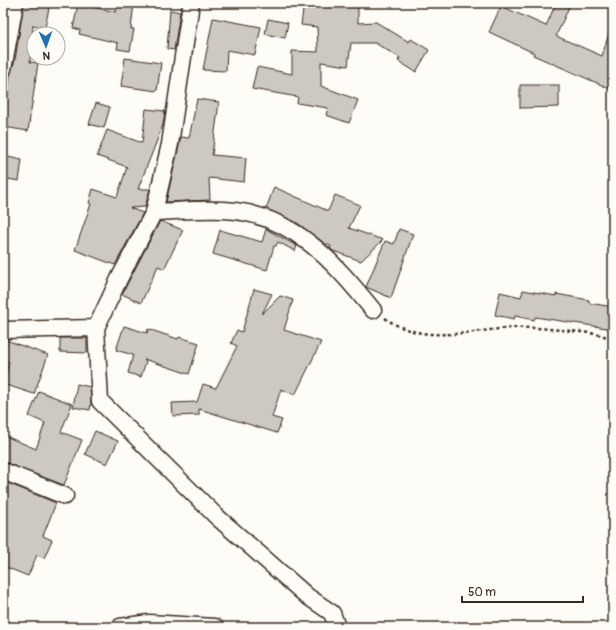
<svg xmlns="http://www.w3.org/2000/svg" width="616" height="630" viewBox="0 0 616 630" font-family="Pangolin,sans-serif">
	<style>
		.building { fill: #cdc8c2; stroke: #3b2a1e }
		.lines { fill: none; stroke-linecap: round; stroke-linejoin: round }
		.minor-casing { stroke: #3b2a1e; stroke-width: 19 }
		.path { stroke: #3b2a1e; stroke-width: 2.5; stroke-dasharray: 3 3; stroke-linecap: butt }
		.minor { stroke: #fdfcf7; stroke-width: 16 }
	</style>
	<rect width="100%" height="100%" fill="#fdfcf7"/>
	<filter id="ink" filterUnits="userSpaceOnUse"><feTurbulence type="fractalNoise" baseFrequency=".025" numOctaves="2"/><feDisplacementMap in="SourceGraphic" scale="8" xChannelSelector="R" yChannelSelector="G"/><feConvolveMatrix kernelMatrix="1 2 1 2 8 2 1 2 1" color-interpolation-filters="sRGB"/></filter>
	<g filter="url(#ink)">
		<path class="building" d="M24 3H50L45 28 33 25 30 62 38 63 28 131 4 127 10 75 15 60Z
			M118 3H134L131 29H134L130 51 117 49 118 43 79 34 80 30 73 28 78 4 116 12Z
			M304 3H358V23L376 22 409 42 411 39 429 50 416 72 398 61 400 58 375 43H351L348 66 321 62V86L358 100 349 123 326 115 328 108 297 103 298 97 252 89 257 67 292 74V51L318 52 317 27 301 25Z
			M556 3 569 7 556 36 602 56 610 30H613V90L533 55 534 53 489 32 501 6 546 26Z
			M170 10 180 12 174 50 167 49Z
			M213 18 261 27 255 55 227 50 226 71 203 70Z
			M268 19 288 23 285 38 265 34Z
			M125 58 161 63 157 91 121 86Z
			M520 85H559V107L520 108Z
			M197 99 219 102 212 155 246 158 244 182 209 178 210 200 166 202 181 137 189 138Z
			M96 103 110 107 104 128 89 124Z
			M146 109 165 111 163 125 138 189H150L145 207 130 208 143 213 115 265 75 250 91 204 89 203 93 189 117 197 127 167 97 156 107 130 142 143Z
			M3 156 22 160 19 181 3 178Z
			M274 187 328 211 335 195 360 205 349 228 383 240 361 261 333 251 330 248 331 246 324 243 296 222 266 209Z
			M160 221 183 230 164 269 158 266 141 303 122 294Z
			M266 229 297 246 295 251 278 242 276 246H274L267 270 213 254 220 230 262 242Z
			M399 229 413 234 391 298 366 287 385 241 394 244Z
			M254 289 272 294 262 314 280 296 293 300 284 330 321 342 295 395 281 389 272 417 282 420 277 433 199 409V415L173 416 172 403 197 402 203 384 216 388 237 346 231 343 237 330 242 332Z
			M523 290 556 296V294L589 300V303L613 307V329L535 317 534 320 515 316 514 319 495 315 500 292 521 297Z
			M124 326 147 333 148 329 178 339 179 337 199 343 189 374 144 359 146 361 141 377 128 373 133 355 116 350Z
			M60 338H87V353L60 352Z
			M3 339 48 355 34 394 3 384 9 362 3 360Z
			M77 384 90 387 91 403 90 410 73 407Z
			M39 391 72 404 61 432 82 440 64 485 3 462V435L36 449 45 423 29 416Z
			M95 431 118 441 107 464 85 454Z
			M5 482 56 503 43 536 52 540 44 558 37 555 28 576 3 566V488Z"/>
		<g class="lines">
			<defs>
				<path id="minor" d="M191 3 170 144 154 212 119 279 96 328 100 401 216 516 307 596 332 613 337 627
					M3 69 15 3
					M154 212C177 211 201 209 224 210 292 213 333 261 373 310
					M3 330 96 328
					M3 471 65 496
					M120 627 149 623 215 627"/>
			</defs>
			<use href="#minor" class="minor-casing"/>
			<path class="path" d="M385 318C424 346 469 330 513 328 532 327 552 329 571 331 582 332 605 334 613 340"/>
			<use href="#minor" class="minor"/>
		</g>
	</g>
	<rect width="616" height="630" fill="none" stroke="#fdfcf7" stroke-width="16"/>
	<rect x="8" y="8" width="600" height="614" fill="none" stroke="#3b2a1e" stroke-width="1.5" filter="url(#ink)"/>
	<g transform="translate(46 46) rotate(178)"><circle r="19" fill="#fdfcf7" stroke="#afa8a0"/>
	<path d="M0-3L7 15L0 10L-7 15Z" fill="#1f6fb2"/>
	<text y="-6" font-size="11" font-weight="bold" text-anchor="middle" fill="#3b2a1e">N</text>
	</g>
	<path d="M462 596v6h121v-6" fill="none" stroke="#3b2a1e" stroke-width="2"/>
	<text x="468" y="596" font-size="12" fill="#3b2a1e" stroke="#fdfcf7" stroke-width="3" paint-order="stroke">50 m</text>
</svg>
